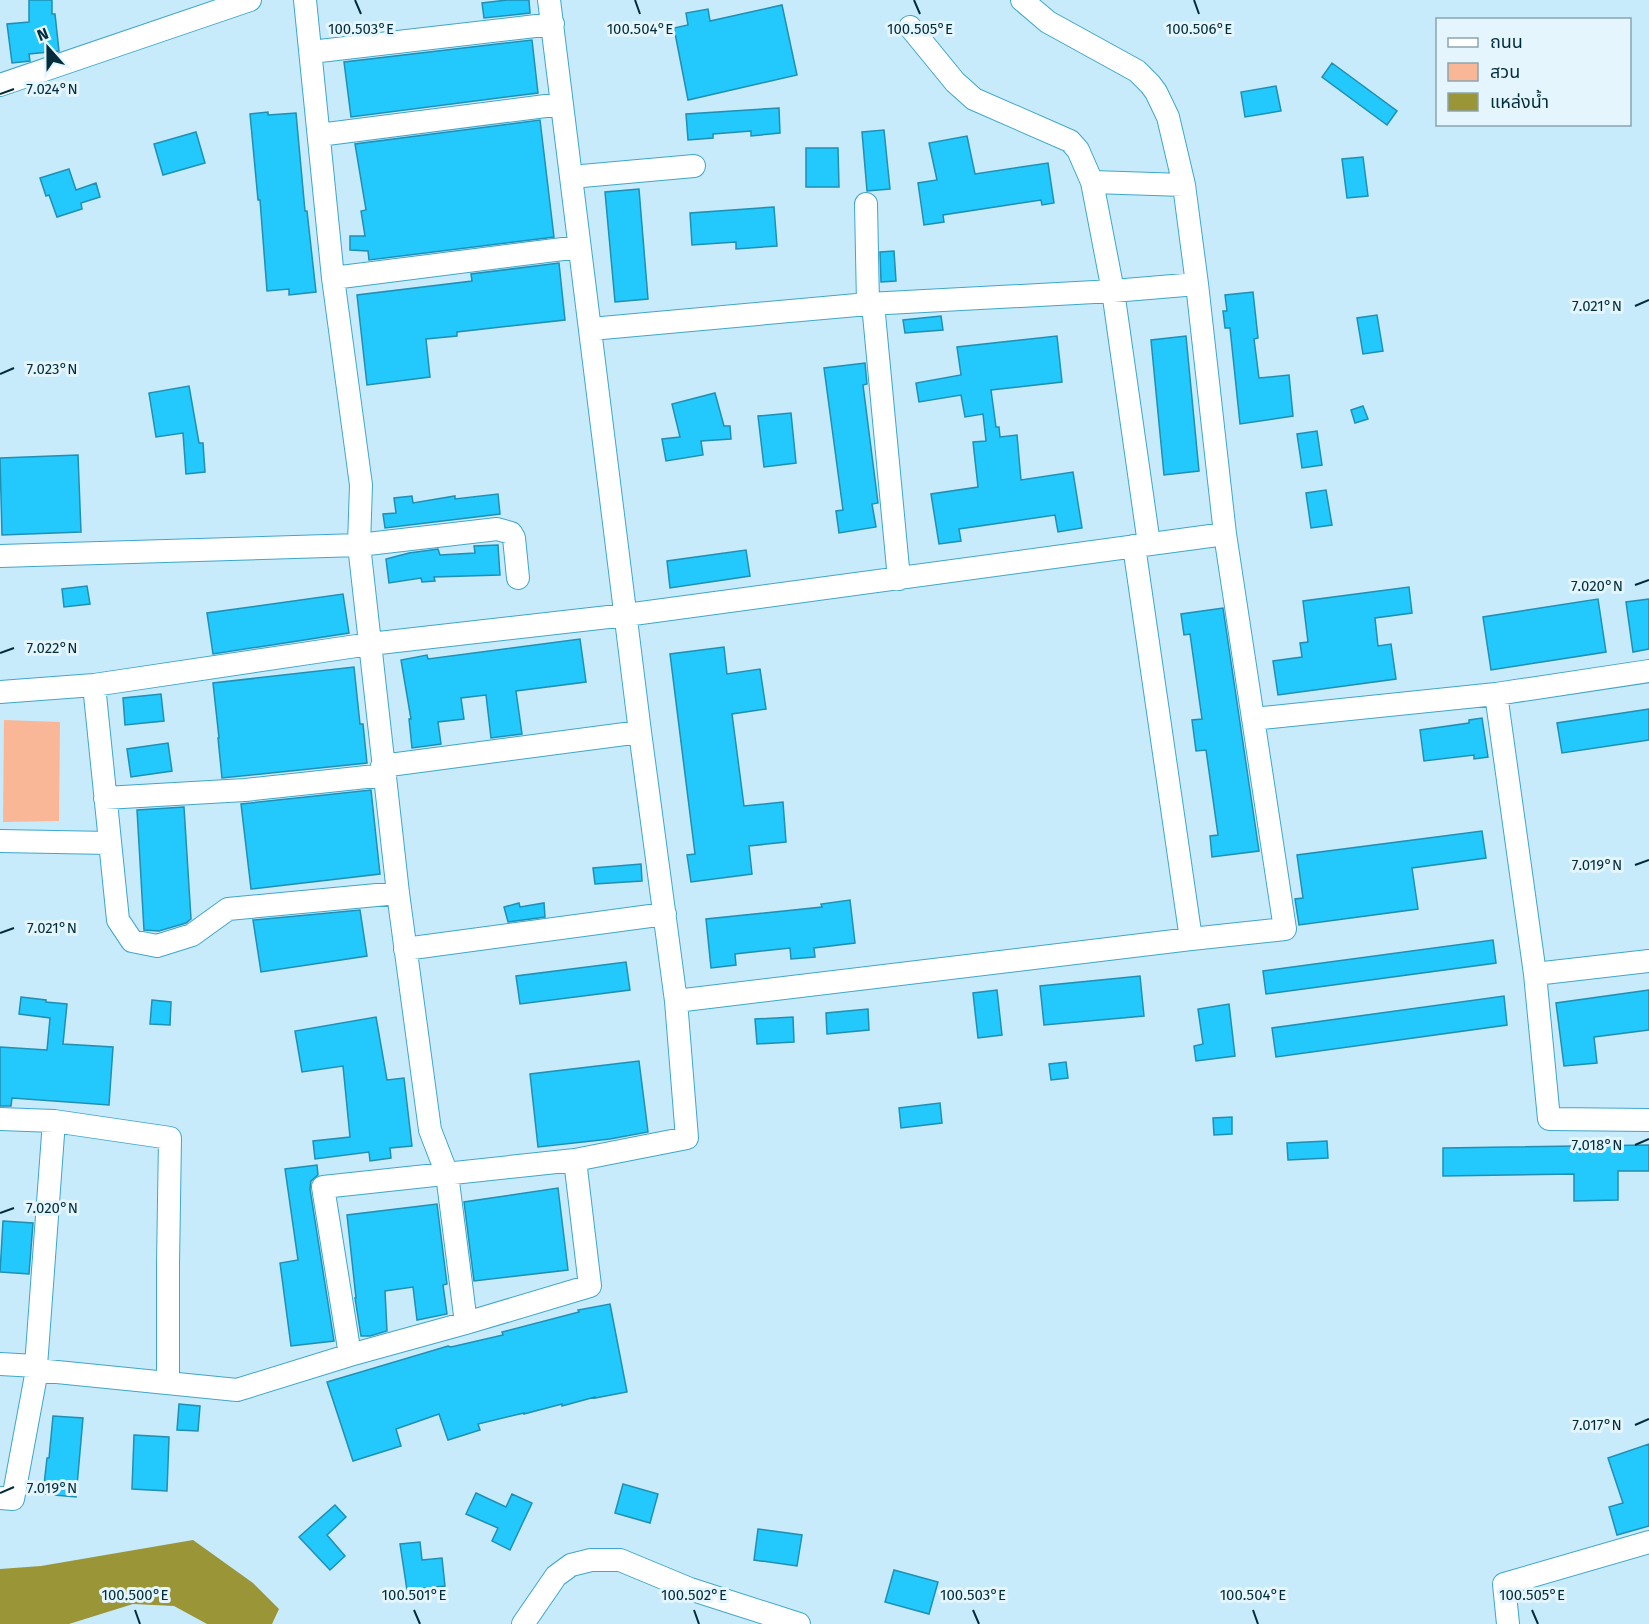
<svg xmlns="http://www.w3.org/2000/svg" width="1649" height="1624" viewBox="0 0 1649 1624" font-family="'Fira Sans','Noto Sans Thai',sans-serif">
	<style>
		.green { fill: #fab797 }
		.water { fill: #9a9537 }
		.building { fill: #23c8fc; stroke: #208fb4; stroke-width: 1.5 }
		.lines { fill: none; stroke-linecap: round; stroke-linejoin: round }
		.minor-casing { stroke: #3fa6cc; stroke-width: 24 }
		.minor { stroke: #fff; stroke-width: 22 }
		.ticks { fill: none; stroke: #002c3b; stroke-width: 2 }
		.ticks-label { font-size: 15px; text-anchor: middle; fill: #002c3b; stroke: #e4f5fd; stroke-width: 6; stroke-linejoin: round; paint-order: stroke }
	</style>
	<rect width="100%" height="100%" fill="#c7ebfb"/>
	<path class="green" d="M4 720 60 722 59 821 3 822Z"/>
	<path class="water" d="M193 1540 253 1583 279 1609 272 1624H207L174 1606 133 1604 69 1624H0V1569L41 1566Z"/>
	<path class="building" d="M29 0H52V14H55L59 51 29 54 30 61 12 63 7 24 29 22Z
		M507 0H529L530 13 484 18 482 3Z
		M782 5 797 75 688 100 674 28 688 25 686 13 708 9 710 21Z
		M532 40 538 93 351 117 344 62Z
		M1332 63 1397 111 1387 125 1322 77Z
		M1276 86 1281 111 1245 117 1241 92Z
		M779 108 780 133 751 136V131L713 134V138L688 140 686 114Z
		M268 112V115L296 113 305 211H307L316 292 289 295V289L267 291 260 200H258L250 114Z
		M540 120 554 237 369 260 368 251 350 250V236H365L361 211 366 210 355 144Z
		M884 130 890 189 867 191 862 132Z
		M196 132 205 163 163 175 154 144Z
		M967 136 975 174 1048 163 1054 203 1042 205 1041 200 943 215 944 222 924 225 918 183 937 180 929 143Z
		M806 148H838L839 187H806Z
		M1363 157 1368 196 1347 198 1342 159Z
		M69 169 76 190 96 183 100 197 81 203 82 209 57 217 49 195 46 196 40 178Z
		M639 189 648 299 615 302 605 192Z
		M774 207 777 246 736 249V242L692 245 690 213Z
		M894 251 896 281 881 282 880 252Z
		M559 263 565 320 457 332V336L426 339 430 377 367 385 357 295 472 281 471 274Z
		M1253 292 1258 338 1254 339 1259 378 1289 375 1293 416 1240 424 1230 328H1225L1223 311H1227L1225 295Z
		M1377 315 1383 351 1363 354 1357 318Z
		M941 316 943 330 905 333 903 320Z
		M1057 336 1062 382 991 390 996 427H999L1000 437 1017 435 1021 480 1073 472 1082 528 1058 532 1055 515 959 529 961 541 939 544 931 494 978 487 973 442 986 441 983 414 965 417 961 395 919 402 916 383 961 375 957 347Z
		M1186 336 1199 471 1164 475 1151 340Z
		M865 363 867 384 863 385 878 503 872 504 876 527 839 533 836 511 843 510 824 368Z
		M189 386 199 443H203L205 472 186 474 183 433 156 437 149 393Z
		M715 393 724 426H730L731 439 701 441 703 455 666 461 662 439 680 437 672 404Z
		M1363 406 1368 419 1355 423 1351 410Z
		M791 413 796 463 764 467 758 416Z
		M1317 431 1322 465 1302 468 1297 434Z
		M78 455 81 532 2 535 0 458Z
		M1326 490 1332 525 1311 528 1306 493Z
		M498 494 500 514 385 528 383 514 396 513 394 498 412 496 413 503 455 496V499Z
		M498 545 500 575 434 577 435 581 422 582 421 578 389 583 386 559 409 553 438 549 440 555 475 553 474 546Z
		M746 550 750 576 670 588 667 561Z
		M87 586 90 604 64 607 62 589Z
		M1409 587 1412 613 1375 618 1378 646 1391 644 1396 679 1278 695 1273 661 1302 657 1300 643 1308 642 1303 601Z
		M343 594 349 633 213 654 207 613Z
		M1598 599 1606 652 1491 670 1483 617Z
		M1649 599V649L1633 652 1626 602Z
		M1223 608 1259 851 1212 857 1210 836 1218 835 1206 750 1196 751 1192 720 1202 719 1190 634 1184 635 1181 614Z
		M580 639 586 682 516 691 522 734 491 738 486 695 461 698 464 719 438 722 441 744 412 748 409 719H411L401 660 427 655 428 659Z
		M724 647 727 674 760 669 766 709 732 714 744 806 783 802 786 842 749 846 752 874 691 882 687 855 695 854 670 654Z
		M354 667 360 724H363L367 763 222 778 218 738H219L213 683Z
		M161 694 164 721 125 725 123 698Z
		M1649 709V740L1562 753 1557 723Z
		M1482 718 1488 757 1474 759V755L1424 761 1420 730 1469 723V720Z
		M168 743 172 771 131 777 127 749Z
		M371 790 380 874 251 889 241 804Z
		M184 807 191 919 186 923 159 931 144 930 137 810Z
		M1482 831 1486 858 1412 868 1418 909 1299 925 1295 899 1303 898 1297 855Z
		M641 864 642 881 595 884 593 868Z
		M850 900 855 943 814 948 815 957 791 959 790 948 735 954 736 965 711 968 706 919 822 907 821 904Z
		M519 903 520 907 544 903 545 917 508 922 504 907Z
		M360 910 367 956 261 972 253 920Z
		M1493 940 1496 963 1266 994 1263 971Z
		M626 962 630 990 520 1004 516 976Z
		M1140 976 1144 1016 1044 1025 1040 986Z
		M997 990 1002 1035 978 1038 973 993Z
		M1649 990V1030L1594 1037 1597 1063 1564 1066 1556 1003Z
		M1504 996 1507 1025 1276 1057 1272 1028Z
		M21 997 46 1000V1002L67 1004 63 1044 113 1047 109 1105 12 1098 11 1106H0V1047L47 1050 50 1018 19 1014Z
		M152 1000 171 1002 170 1025 150 1024Z
		M1229 1004 1235 1056 1196 1061 1194 1046 1203 1044 1198 1009Z
		M868 1009 869 1030 827 1034 826 1013Z
		M376 1017 387 1080 404 1078 412 1146 390 1148 391 1158 370 1161 369 1152 315 1159 313 1141 350 1137 343 1066 302 1072 295 1031Z
		M793 1017 794 1042 757 1044 755 1019Z
		M639 1061 648 1132 610 1139 538 1147 530 1074Z
		M1066 1062 1068 1078 1051 1080 1049 1064Z
		M940 1103 942 1123 901 1128 899 1108Z
		M1232 1117V1134L1214 1135 1213 1118Z
		M1327 1141 1328 1158 1288 1160 1287 1143Z
		M1649 1145V1171H1618V1200L1574 1201V1174L1443 1176V1148Z
		M317 1165 318 1175 311 1181 310 1189 334 1341 291 1346 280 1263 298 1260 285 1169Z
		M558 1188 568 1270 474 1281 464 1202Z
		M437 1204 447 1284 443 1285 447 1314 417 1320 413 1287 385 1291 387 1331 370 1336H361L355 1298H356L347 1215Z
		M3 1221 33 1223 29 1274 0 1272Z
		M610 1304 627 1392 595 1398V1397L562 1406V1404L524 1414V1413L478 1424 480 1430 448 1440 439 1414 396 1429 401 1446 353 1461 327 1382 448 1346 451 1347 503 1335 502 1332 579 1312 578 1310Z
		M179 1404 200 1406 198 1431 177 1430Z
		M53 1416 83 1418 76 1497 43 1494 47 1458H49Z
		M134 1435 169 1437 167 1491 132 1489Z
		M1649 1444V1526L1617 1535 1609 1507 1623 1503 1608 1458Z
		M623 1484 658 1494 650 1523 615 1513Z
		M476 1493 506 1507 512 1494 532 1503 510 1550 492 1541 498 1528 466 1514Z
		M335 1505 346 1517 327 1535 345 1556 330 1570 299 1537Z
		M758 1529 802 1535 797 1566 754 1560Z
		M420 1542 422 1560 442 1558 445 1586 407 1590 400 1544Z
		M894 1570 938 1582 929 1614 885 1602Z"/>
	<g class="lines">
		<defs>
			<path id="minor" d="M305 0 333 278 361 485 359 545 398 893 430 1130 447 1174 466 1323
				M910 27 955 82 974 99 1070 141 1078 150 1092 182 1113 291 1149 544
				M311 52 553 24
				M0 85 250 0
				M319 135 561 104
				M571 177 694 166
				M1092 182 1184 185
				M866 204 868 304
				M333 278 579 247
				M873 304 899 579
				M591 329 868 304 1113 291 1197 284
				M1134 546 1191 939
				M0 556 359 545 497 529 511 533 514 538 518 578
				M94 685 118 920 132 941 157 946 192 935 228 909 398 893
				M0 692 94 685 370 644 626 615 1225 534
				M1496 694 1535 974 1549 1119 1649 1120
				M1253 719 1496 694 1649 671
				M382 766 640 732
				M105 798 245 790 385 775
				M0 841 110 843
				M405 949 665 914
				M1535 974 1649 961
				M676 1001 1191 939 1285 929 1225 534 1197 284 1184 185 1168 117 1156 92 1150 84 1137 71 1048 22 1022 0
				M0 1119 54 1121 170 1138 168 1264V1382
				M350 1355 323 1187 575 1160 687 1138 676 1001 640 732 549 0
				M0 1364 36 1366 37 1370 237 1390 350 1355 466 1323 590 1286 575 1160
				M36 1366 54 1121
				M0 1498 13 1499 37 1370
				M523 1624 556 1576 571 1565 591 1560H620L690 1589 799 1624
				M1508 1624 1504 1584 1649 1542"/>
		</defs>
		<use href="#minor" class="minor-casing"/>
		<use href="#minor" class="minor"/>
	</g>
	<path class="ticks" d="M355 0 361 14M635 0 640 14M914 0 920 14M1194 0 1199 14M0 94 14 89M1635 306 1649 300M0 374 14 368M1635 585 1649 580M0 653 14 648M1635 865 1649 860M0 933 14 928M1635 1145 1649 1139M0 1213 14 1208M1635 1425 1649 1419M0 1493 14 1487M135 1610 140 1624M414 1610 420 1624M694 1610 699 1624M973 1610 979 1624M1253 1610 1258 1624M1532 1610 1538 1624"/>
	<g class="ticks-label">
		<text x="361" y="34">100.503°E</text>
		<text x="640" y="34">100.504°E</text>
		<text x="920" y="34">100.505°E</text>
		<text x="1199" y="34">100.506°E</text>
		<text x="52" y="94">7.024°N</text>
		<text x="1597" y="311">7.021°N</text>
		<text x="52" y="374">7.023°N</text>
		<text x="1597" y="591">7.020°N</text>
		<text x="52" y="653">7.022°N</text>
		<text x="1597" y="870">7.019°N</text>
		<text x="52" y="933">7.021°N</text>
		<text x="1597" y="1150">7.018°N</text>
		<text x="52" y="1213">7.020°N</text>
		<text x="1597" y="1430">7.017°N</text>
		<text x="52" y="1493">7.019°N</text>
		<text x="135" y="1600">100.500°E</text>
		<text x="414" y="1600">100.501°E</text>
		<text x="694" y="1600">100.502°E</text>
		<text x="973" y="1600">100.503°E</text>
		<text x="1253" y="1600">100.504°E</text>
		<text x="1532" y="1600">100.505°E</text>
	</g>
	<rect x="1436" y="18" width="195" height="108" fill="#e4f5fd" stroke="#89a5af" stroke-width="1.5"/>
	<rect x="1448" y="38" width="30" height="9" fill="#ffffff" stroke="#89a5af" stroke-width="1.5"/>
	<text x="1490" y="48" font-size="18" fill="#002c3b">ถนน</text>
	<rect x="1448" y="63" width="30" height="18" fill="#fab797" stroke="#89a5af" stroke-width="1.5"/>
	<text x="1490" y="78" font-size="18" fill="#002c3b">สวน</text>
	<rect x="1448" y="93" width="30" height="18" fill="#9a9537" stroke="#89a5af" stroke-width="1.5"/>
	<text x="1490" y="108" font-size="18" fill="#002c3b">แหล่งน้ำ</text>
	<g transform="translate(48 48) rotate(339)" stroke="#e4f5fd" stroke-width="4.5" paint-order="stroke">
	<path d="M0-4.5L10 22L0 15L-10 22Z" fill="#002c3b"/>
	<text y="-9" font-size="16" font-weight="bold" text-anchor="middle" fill="#002c3b">N</text>
	</g>
</svg>
